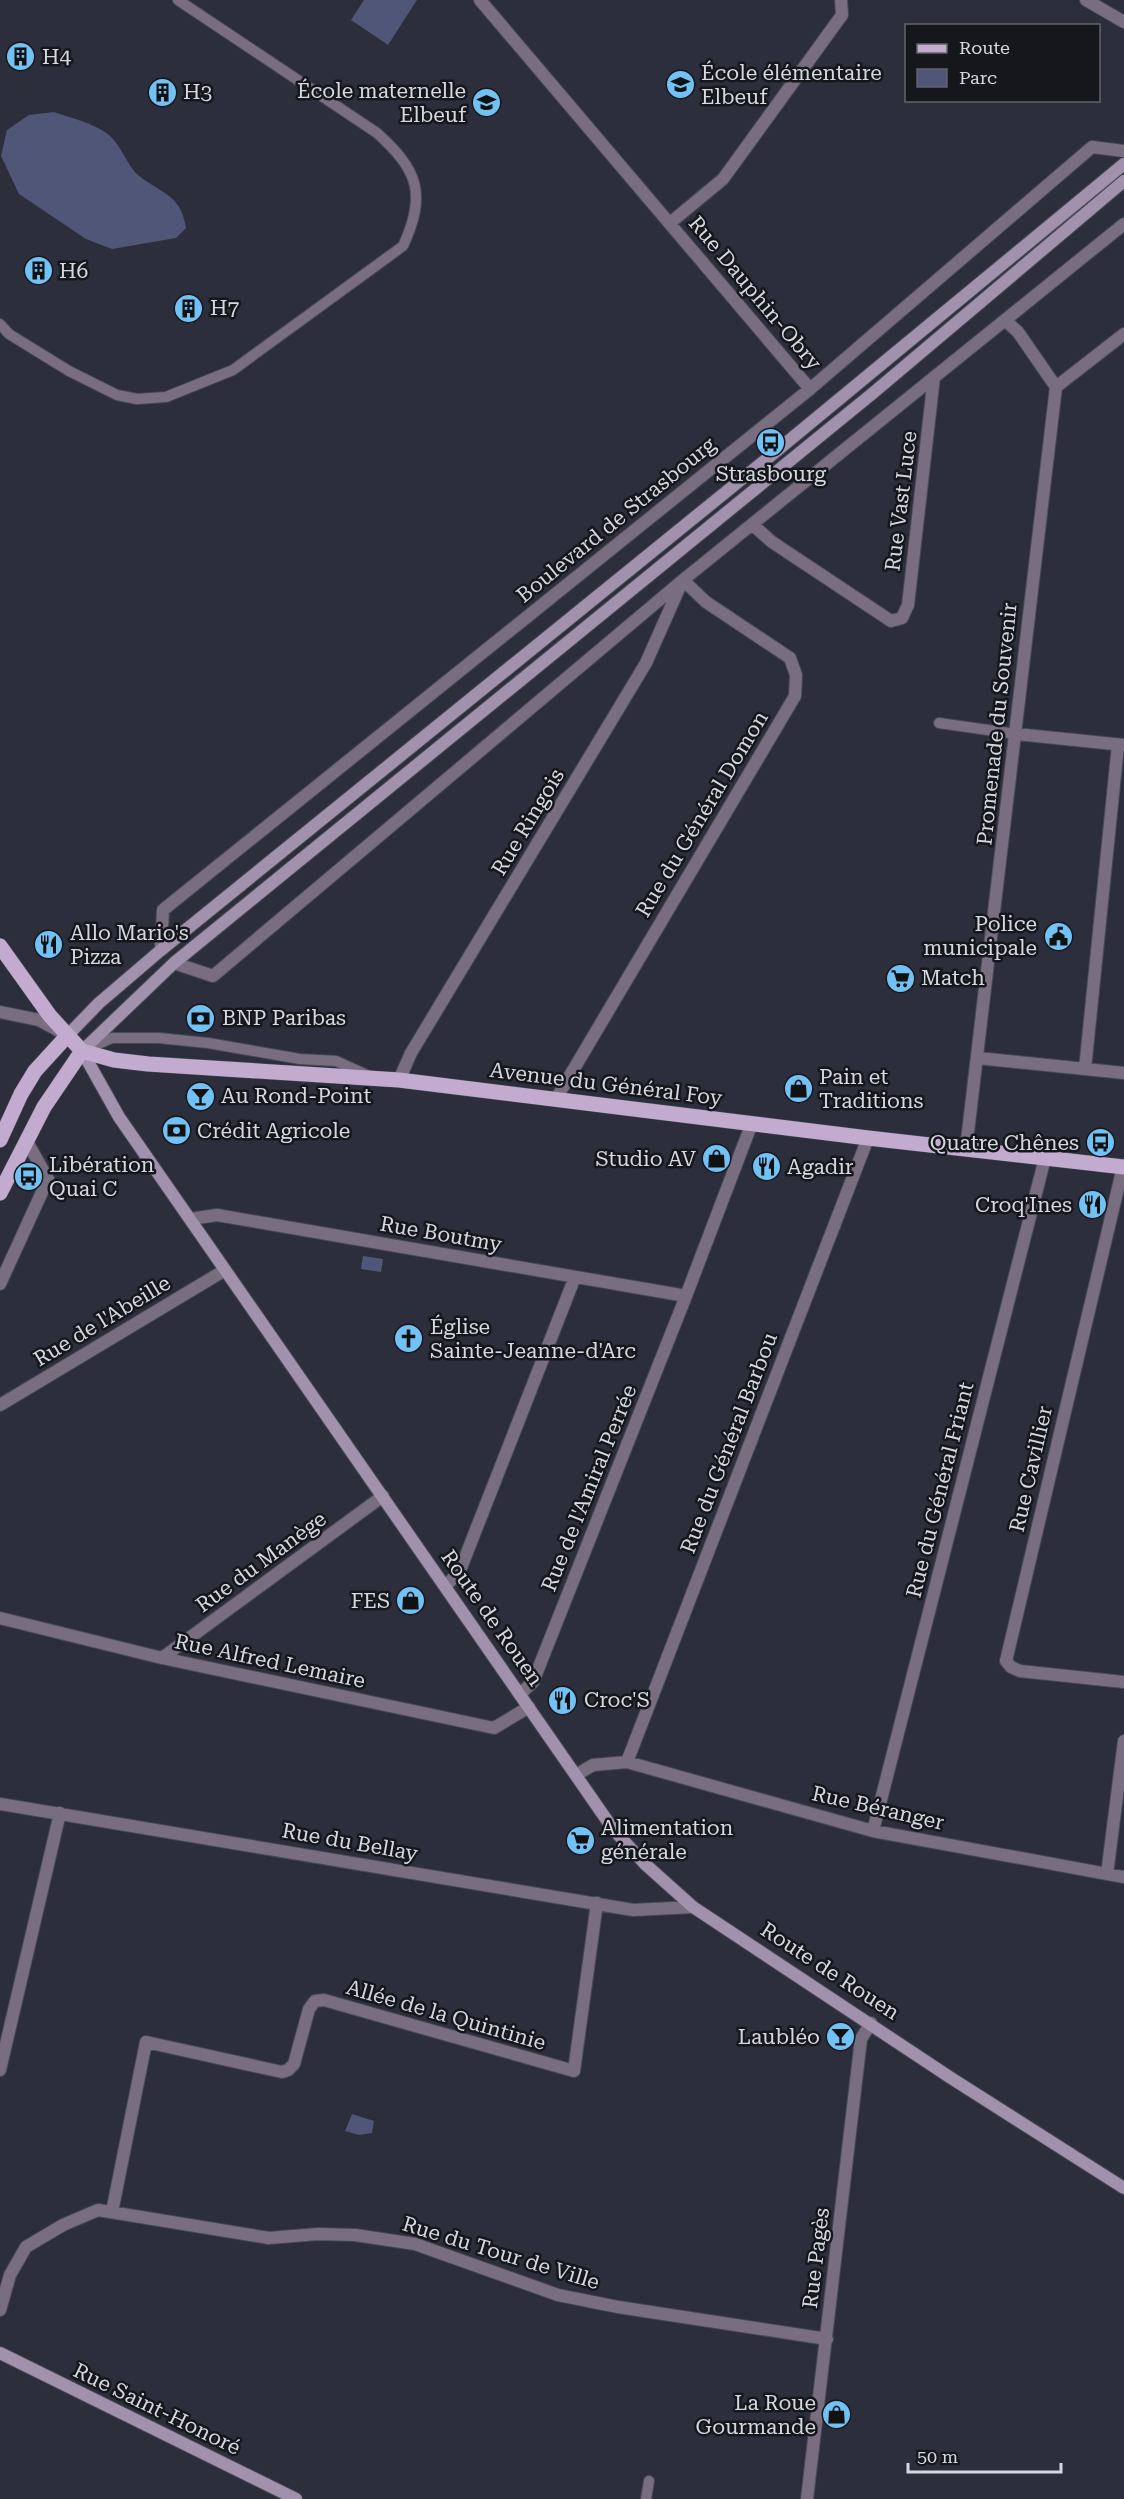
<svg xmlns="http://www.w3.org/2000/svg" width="1124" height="2499" viewBox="0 0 1124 2499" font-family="'Roboto Serif',serif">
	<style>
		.green { fill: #505677 }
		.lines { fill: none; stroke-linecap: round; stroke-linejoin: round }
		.lane-casing { stroke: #474a56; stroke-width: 12 }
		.street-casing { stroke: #474a56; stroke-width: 14 }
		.secondary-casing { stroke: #474a56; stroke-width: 14 }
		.primary-casing { stroke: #474a56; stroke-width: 16 }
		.lane { stroke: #796e7f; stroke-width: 10 }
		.street { stroke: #796e7f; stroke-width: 12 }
		.secondary { stroke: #a291ac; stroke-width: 12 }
		.primary { stroke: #c2abce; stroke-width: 15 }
		.labels { text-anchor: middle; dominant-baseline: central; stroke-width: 5; stroke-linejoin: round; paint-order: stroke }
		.poi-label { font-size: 21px; fill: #d6d8e1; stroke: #16171d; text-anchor: start }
		.street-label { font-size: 21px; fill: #d6d8e1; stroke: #16171d }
	</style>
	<rect width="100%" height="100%" fill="#2c2f3b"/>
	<path class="green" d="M364 0H417L388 45 351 20Z
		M54 112C71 118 94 123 109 135 122 146 127 166 139 176 163 194 181 195 186 228L176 238 112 249 86 239 19 194 1 156 7 130 29 115Z
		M363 1256 383 1259 381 1272 361 1269Z
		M352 2114 374 2121 372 2133 359 2135 345 2131Z"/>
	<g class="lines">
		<defs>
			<path id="lane" d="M0 324 9 334 69 371 117 395 137 399 166 397 233 370 403 246C427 194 418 170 377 133L178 0
				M939 723 1016 734
				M87 1049 112 1038H159L208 1043 300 1059 336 1061 367 1075
				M646 2499 649 2481"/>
			<path id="street" d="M480 0 810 389
				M1086 0 1124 22
				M670 223 723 179 842 15 841 0
				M1056 387 1124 334
				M753 525 772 542 891 621 902 618 908 605 934 377
				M1016 734 1124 745
				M161 950 163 910 810 389 1092 147 1124 151
				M174 963 213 976 683 580 1124 224
				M0 1012 39 1020 61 1032
				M978 1058 1085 1069 1118 745
				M1085 1069 1124 1073
				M399 1080 411 1053 646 663 681 584
				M556 1099 795 696 796 675 790 658 706 602 683 580
				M966 1149 1056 387 1018 332 1005 320
				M1123 1167 1006 1661 1011 1667 1020 1671 1124 1682
				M190 1219 217 1215 686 1296
				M0 1284 48 1179 26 1140
				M0 1405 225 1270
				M445 1586 459 1573 575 1277
				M0 1618 162 1658 494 1728 529 1707
				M162 1658 383 1496
				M520 1694 533 1682 686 1296 752 1123
				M627 1762 868 1138
				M576 1775 593 1765 627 1762 873 1831 1124 1877
				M0 1804 633 1910 693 1907
				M873 1831 1045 1158
				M1107 1874 1124 1741
				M0 2070 60 1813
				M112 2212 146 2042 282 2072 288 2070 294 2064 309 2009 315 2001 324 2000 574 2071 597 1903
				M0 2310 10 2275 26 2247 63 2225 98 2210 269 2238 318 2234 355 2235 415 2244 558 2295 618 2307 827 2339
				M807 2499 861 2039 871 2023"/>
			<path id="secondary" d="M1124 181 873 393 174 963 82 1051 119 1117 613 1829 645 1864 693 1907 951 2078 1124 2188
				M67 1036 99 1003 161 950 774 453 1124 164
				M0 2353 296 2499"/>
			<path id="primary" d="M0 946 50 1016 82 1051
				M82 1051 114 1060 148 1064 399 1080 868 1138 1124 1167
				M0 1140 21 1094 35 1071 67 1036
				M0 1193 44 1107 82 1051"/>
		</defs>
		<use href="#lane" class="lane-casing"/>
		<use href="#street" class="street-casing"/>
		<use href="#secondary" class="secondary-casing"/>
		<use href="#primary" class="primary-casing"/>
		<use href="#lane" class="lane"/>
		<use href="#street" class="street"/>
		<use href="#secondary" class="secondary"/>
		<use href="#primary" class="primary"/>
	</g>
	<defs>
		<symbol id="building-disc" viewBox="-11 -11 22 22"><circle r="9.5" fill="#71c1f5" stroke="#16171d"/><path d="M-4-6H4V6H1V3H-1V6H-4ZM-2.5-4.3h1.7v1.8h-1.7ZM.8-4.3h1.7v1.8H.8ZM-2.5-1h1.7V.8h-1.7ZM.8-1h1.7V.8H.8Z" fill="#111"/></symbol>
		<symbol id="school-disc" viewBox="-11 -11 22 22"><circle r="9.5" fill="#71c1f5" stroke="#16171d"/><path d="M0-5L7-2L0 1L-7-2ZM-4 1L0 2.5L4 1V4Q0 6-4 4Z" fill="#111"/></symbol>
		<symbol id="bus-disc" viewBox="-11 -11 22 22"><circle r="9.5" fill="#71c1f5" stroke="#16171d"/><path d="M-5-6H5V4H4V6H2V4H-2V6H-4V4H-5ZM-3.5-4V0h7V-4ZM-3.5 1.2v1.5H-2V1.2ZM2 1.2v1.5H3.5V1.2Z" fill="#111"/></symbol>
		<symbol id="civic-disc" viewBox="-11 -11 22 22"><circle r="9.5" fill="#71c1f5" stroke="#16171d"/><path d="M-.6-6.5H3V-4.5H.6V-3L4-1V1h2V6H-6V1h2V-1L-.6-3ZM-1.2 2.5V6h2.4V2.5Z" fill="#111"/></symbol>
		<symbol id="restaurant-disc" viewBox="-11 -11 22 22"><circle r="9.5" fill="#71c1f5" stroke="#16171d"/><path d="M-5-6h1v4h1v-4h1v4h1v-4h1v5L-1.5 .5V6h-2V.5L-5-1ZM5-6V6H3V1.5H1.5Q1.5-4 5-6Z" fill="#111"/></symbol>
		<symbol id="supermarket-disc" viewBox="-11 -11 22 22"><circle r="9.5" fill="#71c1f5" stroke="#16171d"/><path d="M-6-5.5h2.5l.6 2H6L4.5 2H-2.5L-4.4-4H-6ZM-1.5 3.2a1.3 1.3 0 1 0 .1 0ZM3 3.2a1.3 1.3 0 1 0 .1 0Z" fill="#111"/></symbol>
		<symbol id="bank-disc" viewBox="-11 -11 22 22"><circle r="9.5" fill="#71c1f5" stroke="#16171d"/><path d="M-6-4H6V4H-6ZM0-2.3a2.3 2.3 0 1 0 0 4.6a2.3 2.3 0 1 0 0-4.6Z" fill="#111"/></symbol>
		<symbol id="shop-disc" viewBox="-11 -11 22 22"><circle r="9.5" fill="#71c1f5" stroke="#16171d"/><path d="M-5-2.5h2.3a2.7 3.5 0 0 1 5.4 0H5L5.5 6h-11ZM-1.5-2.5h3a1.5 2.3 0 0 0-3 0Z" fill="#111"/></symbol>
		<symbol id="bar-disc" viewBox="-11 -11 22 22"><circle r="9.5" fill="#71c1f5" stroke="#16171d"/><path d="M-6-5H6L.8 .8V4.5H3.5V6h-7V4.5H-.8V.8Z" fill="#111"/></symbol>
		<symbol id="church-disc" viewBox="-11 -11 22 22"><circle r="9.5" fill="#71c1f5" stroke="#16171d"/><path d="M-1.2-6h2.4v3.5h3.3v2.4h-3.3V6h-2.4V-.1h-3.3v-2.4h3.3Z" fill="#111"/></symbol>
	</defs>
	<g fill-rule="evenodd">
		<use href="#building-disc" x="4" y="40" width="33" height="33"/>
		<use href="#school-disc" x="664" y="68" width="33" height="33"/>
		<use href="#building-disc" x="146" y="76" width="33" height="33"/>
		<use href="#school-disc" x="470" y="86" width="33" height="33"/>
		<use href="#building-disc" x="22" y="254" width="33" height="33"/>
		<use href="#building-disc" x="172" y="292" width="33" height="33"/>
		<use href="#bus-disc" x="754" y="426" width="33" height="33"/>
		<use href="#civic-disc" x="1042" y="920" width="33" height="33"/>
		<use href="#restaurant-disc" x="32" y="928" width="33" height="33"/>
		<use href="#supermarket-disc" x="884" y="962" width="33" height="33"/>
		<use href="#bank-disc" x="184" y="1002" width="33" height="33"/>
		<use href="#shop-disc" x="782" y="1072" width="33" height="33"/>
		<use href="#bar-disc" x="184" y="1080" width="33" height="33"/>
		<use href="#bank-disc" x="160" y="1114" width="33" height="33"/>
		<use href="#bus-disc" x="1084" y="1126" width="33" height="33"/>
		<use href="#shop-disc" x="700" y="1142" width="33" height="33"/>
		<use href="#restaurant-disc" x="750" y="1150" width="33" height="33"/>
		<use href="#bus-disc" x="12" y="1160" width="33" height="33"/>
		<use href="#restaurant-disc" x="1076" y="1188" width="33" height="33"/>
		<use href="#church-disc" x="392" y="1322" width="33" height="33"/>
		<use href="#shop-disc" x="394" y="1584" width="33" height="33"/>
		<use href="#restaurant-disc" x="546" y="1684" width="33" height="33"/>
		<use href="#supermarket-disc" x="564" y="1824" width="33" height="33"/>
		<use href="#bar-disc" x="824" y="2020" width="33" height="33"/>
		<use href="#shop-disc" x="820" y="2398" width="33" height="33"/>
	</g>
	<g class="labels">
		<g class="poi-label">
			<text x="42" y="57">H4</text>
			<text x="701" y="73">École élémentaire<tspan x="701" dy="24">Elbeuf</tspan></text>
			<text x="466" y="91" text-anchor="end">École maternelle<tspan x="466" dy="24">Elbeuf</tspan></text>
			<text x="183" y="92">H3</text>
			<text x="59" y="271">H6</text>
			<text x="210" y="308">H7</text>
			<text x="771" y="474" text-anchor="middle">Strasbourg</text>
			<text x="1037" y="924" text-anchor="end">Police<tspan x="1037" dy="24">municipale</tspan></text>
			<text x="70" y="933">Allo Mario's<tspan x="70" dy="24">Pizza</tspan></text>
			<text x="921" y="978">Match</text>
			<text x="222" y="1018">BNP Paribas</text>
			<text x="819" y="1077">Pain et<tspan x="819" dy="24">Traditions</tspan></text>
			<text x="221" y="1096">Au Rond-Point</text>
			<text x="197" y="1131">Crédit Agricole</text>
			<text x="1079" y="1143" text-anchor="end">Quatre Chênes</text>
			<text x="696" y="1159" text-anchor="end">Studio AV</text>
			<text x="49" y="1165">Libération<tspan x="49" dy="24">Quai C</tspan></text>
			<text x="787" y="1167">Agadir</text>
			<text x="1072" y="1205" text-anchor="end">Croq'Ines</text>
			<text x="430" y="1327">Église<tspan x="430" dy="24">Sainte-Jeanne-d'Arc</tspan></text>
			<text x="390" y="1601" text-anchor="end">FES</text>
			<text x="584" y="1700">Croc'S</text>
			<text x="601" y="1828">Alimentation<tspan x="601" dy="24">générale</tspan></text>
			<text x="820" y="2037" text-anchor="end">Laubléo</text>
			<text x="816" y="2403" text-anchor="end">La Roue<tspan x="816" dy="24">Gourmande</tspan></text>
		</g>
		<g class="street-label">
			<text transform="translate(755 293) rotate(50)">Rue Dauphin-Obry</text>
			<text transform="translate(901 501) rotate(-83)">Rue Vast Luce</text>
			<text transform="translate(616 520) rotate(-39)">Boulevard de Strasbourg</text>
			<text transform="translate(997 724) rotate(-84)">Promenade du Souvenir</text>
			<text transform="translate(702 814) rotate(-59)">Rue du Général Domon</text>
			<text transform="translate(528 822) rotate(-59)">Rue Ringois</text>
			<text transform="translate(606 1084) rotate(7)">Avenue du Général Foy</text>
			<text transform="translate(441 1234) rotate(10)">Rue Boutmy</text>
			<text transform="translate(102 1321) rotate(-31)">Rue de l'Abeille</text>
			<text transform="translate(729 1443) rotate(-69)">Rue du Général Barbou</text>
			<text transform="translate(1031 1469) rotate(-77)">Rue Cavillier</text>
			<text transform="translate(589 1488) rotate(-68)">Rue de l'Amiral Perrée</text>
			<text transform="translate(940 1490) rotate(-76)">Rue du Général Friant</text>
			<text transform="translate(261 1562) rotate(-36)">Rue du Manège</text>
			<text transform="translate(492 1618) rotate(55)">Route de Rouen</text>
			<text transform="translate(270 1661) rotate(12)">Rue Alfred Lemaire</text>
			<text transform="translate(878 1808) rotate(13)">Rue Béranger</text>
			<text transform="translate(350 1842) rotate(10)">Rue du Bellay</text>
			<text transform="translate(830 1971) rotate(33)">Route de Rouen</text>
			<text transform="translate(446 2015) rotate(16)">Allée de la Quintinie</text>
			<text transform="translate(501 2253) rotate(17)">Rue du Tour de Ville</text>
			<text transform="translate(816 2258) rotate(-83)">Rue Pagès</text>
			<text transform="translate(157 2409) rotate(26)">Rue Saint-Honoré</text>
		</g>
	</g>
	<rect x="905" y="24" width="195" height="78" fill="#16171d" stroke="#63646b" stroke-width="1.5"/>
	<rect x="917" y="44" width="30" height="9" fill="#c2abce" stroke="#63646b" stroke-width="1.5"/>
	<text x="959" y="54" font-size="18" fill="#d6d8e1">Route</text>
	<rect x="917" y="69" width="30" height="18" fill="#505677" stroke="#63646b" stroke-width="1.5"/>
	<text x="959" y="84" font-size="18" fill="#d6d8e1">Parc</text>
	<path d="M908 2463v9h153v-9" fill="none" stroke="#d6d8e1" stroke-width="3"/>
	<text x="917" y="2463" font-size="18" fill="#d6d8e1" stroke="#16171d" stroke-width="4.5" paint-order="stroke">50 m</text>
</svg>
